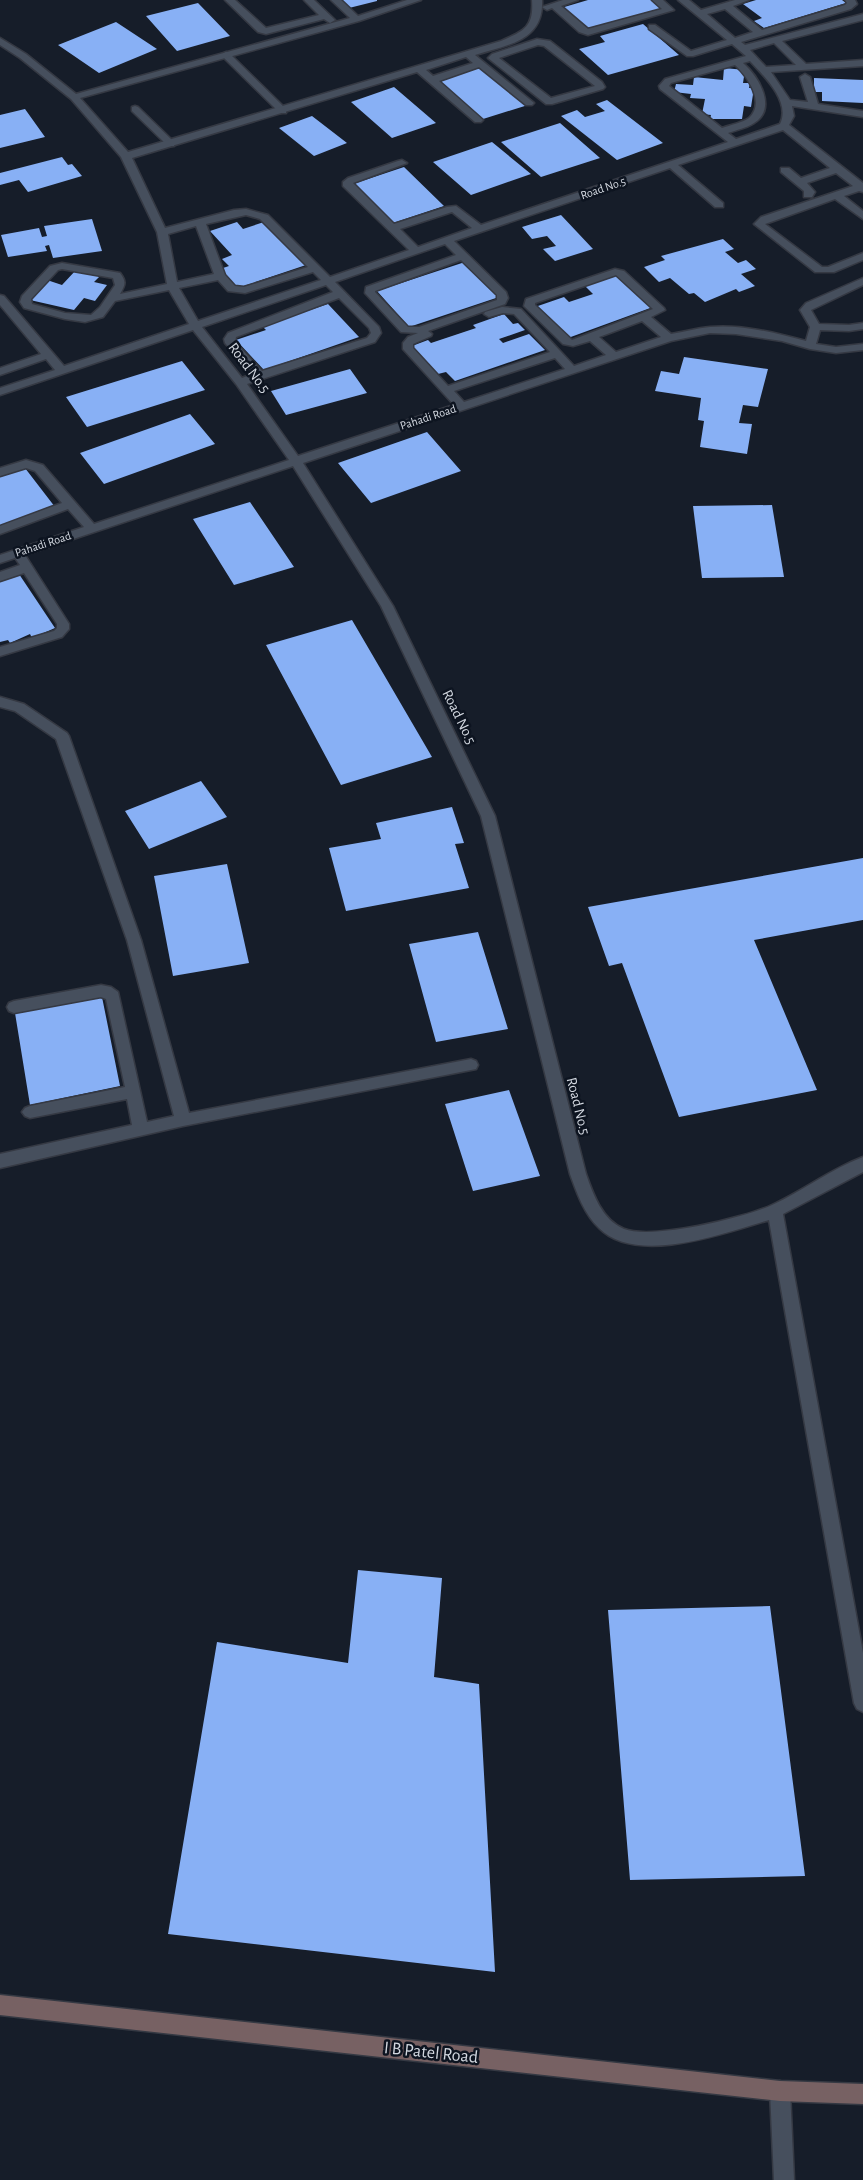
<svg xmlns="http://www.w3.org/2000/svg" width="863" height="2180" viewBox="0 0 863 2180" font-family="'Alegreya Sans',sans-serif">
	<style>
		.building { fill: #88b0f5 }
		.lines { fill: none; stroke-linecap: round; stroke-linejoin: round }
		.lane-casing { stroke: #353943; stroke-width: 3 }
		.street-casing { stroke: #353943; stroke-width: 3 }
		.secondary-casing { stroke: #353943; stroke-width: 3 }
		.lane { fill: #464f5d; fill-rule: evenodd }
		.street { fill: #464f5d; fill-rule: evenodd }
		.secondary { fill: #776163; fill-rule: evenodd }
		.labels { text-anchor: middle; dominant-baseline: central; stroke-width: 5; stroke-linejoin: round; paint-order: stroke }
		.far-street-label { font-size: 12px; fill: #d2d7df; stroke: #0d1420 }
		.street-label { font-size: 15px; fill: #d2d7df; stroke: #0d1420 }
		.near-street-label { font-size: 18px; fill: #d2d7df; stroke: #0d1420 }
	</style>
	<rect width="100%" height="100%" fill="#161d29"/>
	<path class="building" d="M340 0H377V1L349 8Z
		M588 0H651L661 9 588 31 561 8Z
		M756 0H842L846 3 764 28 754 21 762 18 743 4Z
		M198 3 230 36 177 51 146 16Z
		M116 22 157 49 99 73 58 45Z
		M643 24 679 55 608 75 579 49 605 42 600 36Z
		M482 67 528 105 483 119 439 81Z
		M724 68 745 70 743 83H750L749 88H754L751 107 744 106 742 119H710L711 115 702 114 705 99 690 98 691 94 674 92 676 84 693 85 694 77 723 80Z
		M814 78 863 80V103L822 101V92H814Z
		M394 87 436 123 392 138 351 102Z
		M607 100 663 143 617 160 561 116 577 110 585 117 605 111 596 104Z
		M25 109 45 137 0 148V115Z
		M312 116 347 143 314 156 279 128Z
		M560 123 600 158 541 177 501 142Z
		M492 142 531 174 471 195 433 162Z
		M62 157 68 165 72 164 82 176 28 192 19 180 0 185V173Z
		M404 167 444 206 393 223 353 184Z
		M561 215 593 249 555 261 543 249 556 246 547 236 532 239 522 227Z
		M92 219 102 251 53 258 49 245 45 246 47 251 8 257 1 235 39 228 42 237 47 236 44 226Z
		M237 222 243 229 264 222 306 265 238 288 220 269 229 266 222 259 232 255 210 231Z
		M723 239 734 249 725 252 738 263 746 260 756 269 741 274 755 286 739 292 736 289 705 302 694 293 689 294 670 278 659 282 644 267 665 260 661 256Z
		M465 262 499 297 409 327 377 291Z
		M76 270 100 276 94 282 107 285 95 301 84 298 74 310 30 300 47 280 62 285Z
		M616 276 653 307 568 338 535 307 564 297 569 302 593 294 585 286Z
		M328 304 359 337 264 370 236 340 266 330 262 326Z
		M504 314 513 324 518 323 525 330 499 339 503 343 529 334 545 350 455 381 446 372 438 374 412 346 428 340 431 343 476 328 473 325Z
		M684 357 768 369 758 407 743 405 739 423 752 424 747 454 700 447 704 421 698 420 701 398 655 391 661 371 679 374Z
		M182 361 205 390 87 427 66 397Z
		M350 369 367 393 286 415 271 391Z
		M190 414 215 444 104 484 80 453Z
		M427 432 461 471 371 503 338 463Z
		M25 468 55 507 0 527V477Z
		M250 502 294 567 234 585 193 519Z
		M772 505 784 577 702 578 693 506Z
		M19 574 55 628 32 638 30 634 10 643 8 640 0 642V581Z
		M352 620 432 757 341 785 266 645Z
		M201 781 227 817 149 849 125 811Z
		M452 807 464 843 455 844 469 888 346 911 329 848 381 839 376 823Z
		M863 858V920L754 940 817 1090 679 1117 622 963 609 966 588 907Z
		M227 864 249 963 173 976 154 876Z
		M478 932 508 1029 436 1042 409 944Z
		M102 997 120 1086 30 1105 15 1013Z
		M509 1090 540 1176 473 1191 445 1104Z
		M358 1570 442 1578 434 1677 479 1684 495 1972 168 1934 217 1642 348 1663Z
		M770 1606 805 1876 630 1880 608 1610Z"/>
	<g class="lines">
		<defs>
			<path id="lane" d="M226 52 229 53 286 109V113H280L223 57 221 55Z
				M135 106 138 107 174 142V146H168L132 111V107Z"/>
			<path id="street" d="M225 0H235L266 28 319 15 304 0H314L335 20 330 23 324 19 266 34 258 32Z
				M331 0H341L358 16 407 0H421L359 21 80 98 128 152 501 41C524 31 534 27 532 0H542C544 41 507 45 475 55L534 103 532 105H526L479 67 439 81 483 120 481 122H475L417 72 132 158 165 228 234 210 246 209 268 215 330 277 409 250 343 186V182L348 178 398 161 402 160 407 163 353 183 394 224 447 207 456 206 481 225 728 142 660 89 659 86 665 79 746 56 732 44 693 56H687L649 29V25H655L691 51 727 40 678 0H689L701 10 735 0H749L733 6 762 30 845 5 847 3 845 0H855L857 4 851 9 741 42 745 45 863 14V20L782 41 806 64 863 60V66L771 72 790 100 808 102 800 77 805 74 810 77 818 104 863 111V117L792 106 794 116 789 125 863 183V192L859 191 844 196 863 211V219L835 199 765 224 822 267H828L863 253V260L834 272H815L754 224 761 217 853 186 836 173 807 183 815 192 812 197H804V191L781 172V168H789L801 178 830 168 783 130 678 165 723 203V207H715L670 168 454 241 506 292 508 298 505 304 428 331 432 334 431 336 413 344V348L448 386 550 352 514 314 503 313 489 317 484 314 485 312 502 307 521 309 574 366 606 355 590 341 573 346 563 344 524 306 526 299 615 269 624 271 664 308 665 310 651 317 671 334C684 332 697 328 710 327 741 324 776 333 806 341L810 327 800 310 806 303 863 278V285L811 310 819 324 849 325 863 323V329L849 331 820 330 816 344 836 347 863 344V350L836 353 810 349 782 341 736 334 710 333 671 341 303 463 393 606 495 816 586 1174C593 1194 602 1220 624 1229 652 1240 744 1218 772 1205 803 1191 831 1169 863 1157V1172L783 1214 863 1653V1712L857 1709 854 1703 769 1220C725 1233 636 1266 599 1228 584 1214 577 1193 570 1174L481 816 381 606 293 466 25 555 69 624V629L62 637 0 656V647L54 631 57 628V624L24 573 0 581V572L20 565 15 558 0 563V555L84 527 68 509 0 534V526L62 503 35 471 26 468 0 476V468L26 460 43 465 94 524 289 460 236 384 193 330 0 395V388L55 370 46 359 0 375V368L41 354 0 305V295L4 296 64 366 189 324 169 290 115 301 103 317 85 322 65 319 24 308 20 302 22 296 50 266 62 263 120 273C127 282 125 285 120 294L167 284 157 232 121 157 71 99 20 58 0 45V38L26 54 76 94 350 18ZM725 9 753 32 735 38 707 14ZM774 43 796 65 766 67 750 50ZM466 57 473 63 433 76 426 70ZM750 61C765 77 791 102 780 124L736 139 728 133C736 130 747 128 754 123 778 108 758 76 743 63ZM735 65C747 76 766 102 749 118 742 123 730 125 722 128L669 86 671 83ZM452 212 472 228 418 247 400 229ZM246 215 260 219 308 267 244 287 235 286 225 275 206 224ZM196 226 214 274 177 282 168 234ZM445 244 456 255 366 287 365 293 401 332 418 333 408 337 403 343V349L454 405 298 456 247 384 375 342 381 333 379 327 335 282ZM461 260 497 295V300L419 327H408L375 292V291ZM62 269 113 278 115 285 100 307 91 315 65 313 32 304 31 299 58 270ZM313 272 321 280 198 321 179 288 218 280 228 291 245 293ZM616 275 653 309 572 340 535 305V303ZM326 285 333 292 228 333 224 339 225 343 252 374 242 378 202 327ZM339 298 369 328 371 333 367 338 262 371 235 342 236 337ZM642 321 661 337 616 352 599 337ZM555 358 565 369 464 402 454 391Z
				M563 0H578L561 6 588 29 662 9 652 0H663L674 10 588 35 579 32 552 8 547 10 542 7Z
				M537 39 550 41 602 82 605 87 603 89 552 104H546L488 58 492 54ZM538 45 544 46 595 86 551 98 499 58Z
				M0 697 24 704 67 733 69 736 141 940 189 1113 471 1059 476 1061 478 1065 476 1069 183 1126 0 1168V1154L132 1125 127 1099 30 1118 25 1116 22 1112 25 1108 30 1106 125 1087 106 999 101 997 14 1013 9 1011 7 1007 9 1003 14 1001 101 985 111 987 118 992 147 1122 174 1116 127 940 56 739 15 711 0 707Z
				M780 2081 787 2084 790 2091 794 2180H774L770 2091 773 2084Z"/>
			<path id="secondary" d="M0 1995 780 2081 863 2084V2104L780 2101 0 2015Z"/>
		</defs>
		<use href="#lane" class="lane-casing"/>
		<use href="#street" class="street-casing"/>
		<use href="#secondary" class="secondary-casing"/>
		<use href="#lane" class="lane"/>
		<use href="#street" class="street"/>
		<use href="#secondary" class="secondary"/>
	</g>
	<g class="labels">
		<g class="far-street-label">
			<text transform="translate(603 188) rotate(-19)">Road No.5</text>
			<text transform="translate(428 417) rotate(-18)">Pahadi Road</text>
			<text transform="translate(43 544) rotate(-18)">Pahadi Road</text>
		</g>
		<g class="street-label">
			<text transform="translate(249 368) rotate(53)">Road No.5</text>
			<text transform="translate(459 717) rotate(64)">Road No.5</text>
			<text transform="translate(578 1106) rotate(76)">Road No.5</text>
		</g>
		<g class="near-street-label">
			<text transform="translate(431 2053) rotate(6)">I B Patel Road</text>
		</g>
	</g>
</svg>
